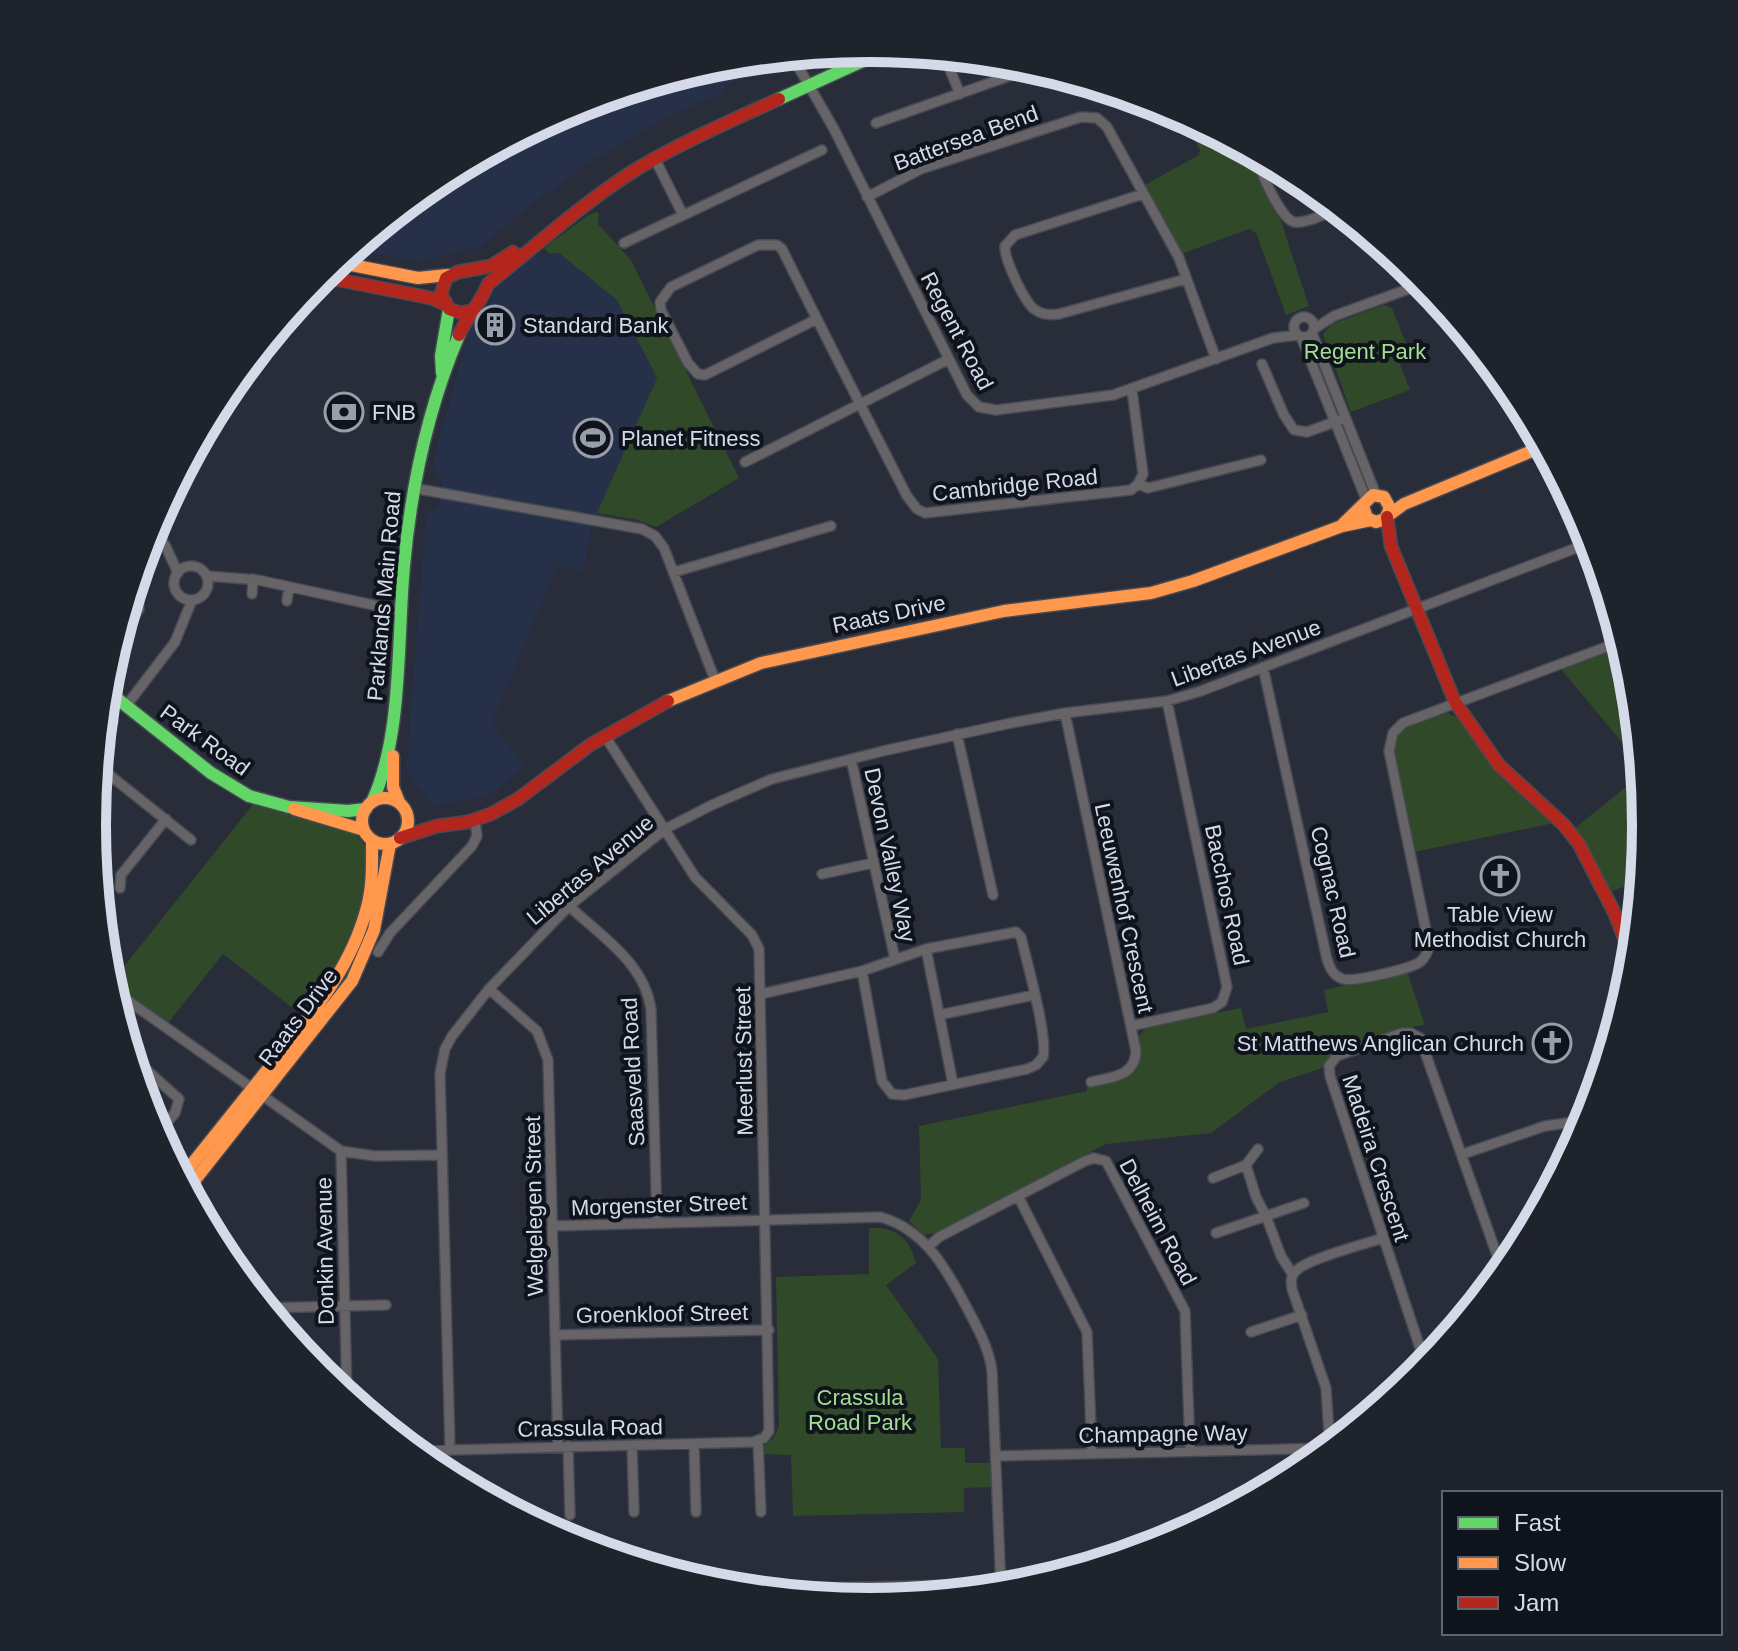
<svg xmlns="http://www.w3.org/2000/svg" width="1738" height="1651" viewBox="0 0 1738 1651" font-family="Arial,sans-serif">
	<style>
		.built { fill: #263049 }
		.green { fill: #304929 }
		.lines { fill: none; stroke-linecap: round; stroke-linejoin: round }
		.street-casing { stroke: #454a53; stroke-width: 12 }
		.fast-casing { stroke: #454a53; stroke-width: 15 }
		.slow-casing { stroke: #454a53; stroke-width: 15 }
		.jam-casing { stroke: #454a53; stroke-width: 15 }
		.street { stroke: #676467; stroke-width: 9 }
		.fast { stroke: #63d668; stroke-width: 12 }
		.slow { stroke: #ff974d; stroke-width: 12 }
		.jam { stroke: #b3261e; stroke-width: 12 }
		.labels { text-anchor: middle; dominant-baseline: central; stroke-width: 8; stroke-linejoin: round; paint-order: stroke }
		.street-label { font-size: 22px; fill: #d4dae8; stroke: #0f131c }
		.poi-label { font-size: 22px; fill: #d4dae8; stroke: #0f131c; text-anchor: start }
		.park-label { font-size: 22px; fill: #a3df8f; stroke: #0f131c }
		.rim { fill: none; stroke: #d4dae8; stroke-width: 10 }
	</style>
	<rect width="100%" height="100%" fill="#282d39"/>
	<path class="built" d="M780 57 782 60 725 85 724 92 669 116 589 163 551 192 549 190 480 247 419 261 351 250 437 179 572 107 718 63Z
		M548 253H559L617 300 657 378 592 526 583 571 557 566 492 723 525 766 490 795 434 806 406 772 426 515 438 507 442 482 432 467 470 327 490 305 493 290 498 283 533 256Z"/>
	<path class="green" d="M1180 114 1244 149 1278 212 1309 306 1286 315 1256 233 1249 229 1181 254 1143 186 1199 155 1200 150Z
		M596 212 599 214 598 224 631 260 739 478 656 527 638 520 597 513 657 378 617 300 559 253H548L544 248 587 216Z
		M1384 305 1392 308 1410 353 1400 364 1410 390 1351 412 1323 334 1332 324Z
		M1623 646 1632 674 1641 765 1561 669Z
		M1445 712 1458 718 1508 783 1554 823 1414 852 1393 751C1395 724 1423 720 1445 712Z
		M1641 775 1646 826 1641 881 1612 891 1575 828Z
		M254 803 339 826C350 830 363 838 366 850 376 882 351 942 336 970 327 987 314 1001 303 1016L223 954 168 1023 111 983Z
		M1407 972 1425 1025 1405 1028 1335 1052 1329 1057 1325 1067 1280 1082 1211 1133 1106 1144 940 1232 924 1235 909 1221 921 1200 919 1126 1087 1091V1086C1123 1079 1144 1081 1138 1037L1147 1027 1241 1008 1246 1029 1328 1012 1324 990Z
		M869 1228C894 1226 910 1238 916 1263L886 1285 938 1359 941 1448H965V1463H990L992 1487 964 1488V1512L793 1516 791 1455 763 1454 764 1446 773 1439 779 1426 776 1277 869 1274Z"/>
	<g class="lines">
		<defs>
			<path id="street" d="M944 55 960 94
				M792 56 834 129 967 395 979 407 996 410 1113 395 1273 338 1298 335
				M949 64 961 57
				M876 123 1035 67
				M1258 156C1258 169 1281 219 1294 222 1307 224 1326 213 1337 209
				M655 159 683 215
				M1143 194 1015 235 1005 246C1004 259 1024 301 1034 309 1042 315 1050 315 1059 314L1186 279
				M867 197 921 169 1081 117 1097 118 1107 127 1179 258 1216 359
				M624 243 822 150
				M1294 327a10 10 0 1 1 20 0a10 10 0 1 1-20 0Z
				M817 319 705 375 698 374 688 363 661 310 660 302 671 287 758 245H777L782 249C823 332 865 414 907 496L917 509 925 513 1131 490 1138 484 1143 474 1132 390
				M1314 329 1334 316 1425 283
				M1312 333 1376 495
				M1301 337 1366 499
				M1262 364 1284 415 1294 430 1307 432 1340 420
				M745 462 949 359
				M1138 484 1148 488 1261 460
				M413 488 642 529 655 536 664 548 715 680
				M152 525 166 547 178 573
				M174 583a17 17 0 1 1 34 0a17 17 0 1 1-34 0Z
				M674 572 831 526
				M207 576 258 580 401 611
				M252 594 253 579
				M287 601 289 587
				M120 628 128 626 139 609 138 600 131 591
				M1263 667 1327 959C1330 968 1333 976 1343 979 1354 982 1410 969 1420 962 1425 958 1428 952 1429 945L1389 751 1393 733 1403 723 1622 641
				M126 706 175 642 192 600
				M1065 713 1136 1051C1135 1077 1111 1077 1091 1082
				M957 734 993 895
				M100 738 113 722
				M851 759 895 959
				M97 765 191 840
				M822 874 873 863
				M120 888 121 875 166 819
				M569 906C601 936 645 963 651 1010L657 1222
				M926 949 953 1084
				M378 952 390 933 472 846 477 836 475 821
				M110 988 341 1151 375 1156 442 1155
				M489 989 537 1031 548 1060 558 1446
				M761 994 862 971 926 949 1016 932 1021 937C1027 963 1048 1036 1043 1057L1036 1065 1027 1069 904 1095 892 1094 882 1081 862 971
				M939 1015 1034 995
				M1131 1026 1213 1008 1222 1002 1227 987 1167 701
				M130 1055 179 1099 175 1113 157 1134
				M1573 1121 1575 1146
				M1258 1149 1246 1165 1256 1197 1266 1216 1281 1256 1293 1275
				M341 1151 347 1398
				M1463 1154 1545 1126 1588 1120
				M1213 1178 1246 1165
				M1018 1196 1087 1332 1092 1453
				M553 1226 880 1217C925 1229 947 1270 967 1308 978 1329 989 1348 992 1371L1001 1590
				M1216 1233 1304 1203
				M928 1247 939 1237 1085 1161 1094 1158 1106 1161 1185 1311 1190 1451
				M264 1308 386 1305
				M1251 1332 1302 1315
				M556 1335 769 1330
				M1426 1366 1330 1076 1329 1066 1337 1056 1402 1033H1411L1420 1038 1503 1272
				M758 1441 761 1512
				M694 1444 696 1512
				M632 1445 634 1512
				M568 1446 570 1515
				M1330 1448 1326 1388 1292 1289C1291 1282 1290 1276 1296 1271 1306 1259 1365 1244 1383 1238
				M450 1449 440 1073 445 1049 452 1036 489 989 569 906 665 829 712 805 772 779 883 751 1011 723 1065 713 1167 701 1201 691 1592 542
				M411 1451 753 1442 764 1438 769 1431 759 949 752 935 695 877 605 736
				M997 1456 1331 1448
				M736 1590 1038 1583"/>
			<path id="fast" d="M779 99 887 50
				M442 373 441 356 449 309
				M105 689 211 773 249 796 289 807 348 811 366 809
				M372 802C403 735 397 640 404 566 411 487 428 408 459 335"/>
			<path id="slow" d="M336 262 418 278 448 275
				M1389 515 1404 504 1544 446
				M1343 524 1373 495 1384 497 1390 508 1385 519 1376 522 1367 518 1363 506
				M668 701 761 663 1004 611 1151 593 1193 581 1342 526 1371 520
				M393 756V787L399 802
				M362 821a23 23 0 1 1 46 0a23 23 0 1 1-46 0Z
				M294 809 364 830
				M180 1179C212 1139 244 1099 276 1059 313 1013 352 966 367 907 373 885 372 863 372 840
				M187 1190 352 981 374 930 390 844"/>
			<path id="jam" d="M319 276 431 298 445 304
				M474 310 461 313 449 309 441 294 446 278 458 272 491 266 513 252
				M459 335C467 316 481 303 488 284 537 245 586 200 640 167 685 141 732 120 779 99
				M1387 517 1391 546 1455 702 1499 765 1564 825 1579 844 1614 912 1633 960
				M400 838 437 826 468 822 491 814 518 799 590 745 668 701"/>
		</defs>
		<use href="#street" class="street-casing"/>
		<use href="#fast" class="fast-casing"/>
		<use href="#slow" class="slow-casing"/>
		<use href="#jam" class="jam-casing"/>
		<use href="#street" class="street"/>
		<use href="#fast" class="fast"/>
		<use href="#slow" class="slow"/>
		<use href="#jam" class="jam"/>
	</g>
	<defs>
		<symbol id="building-ring" viewBox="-11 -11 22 22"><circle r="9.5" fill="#0f131c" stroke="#989dab" stroke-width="1.5"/><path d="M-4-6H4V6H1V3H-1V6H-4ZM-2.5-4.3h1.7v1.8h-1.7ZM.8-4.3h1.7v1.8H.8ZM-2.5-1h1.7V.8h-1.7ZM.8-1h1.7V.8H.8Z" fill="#989dab"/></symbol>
		<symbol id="bank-ring" viewBox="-11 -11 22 22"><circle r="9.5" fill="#0f131c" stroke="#989dab" stroke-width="1.5"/><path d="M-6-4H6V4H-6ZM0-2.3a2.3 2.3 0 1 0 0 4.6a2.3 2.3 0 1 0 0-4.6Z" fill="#989dab"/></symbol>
		<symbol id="stadium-ring" viewBox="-11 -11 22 22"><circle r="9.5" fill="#0f131c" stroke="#989dab" stroke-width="1.5"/><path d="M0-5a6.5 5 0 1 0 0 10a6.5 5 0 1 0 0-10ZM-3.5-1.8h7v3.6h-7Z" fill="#989dab"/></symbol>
		<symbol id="church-ring" viewBox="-11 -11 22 22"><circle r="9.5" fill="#0f131c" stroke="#989dab" stroke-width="1.5"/><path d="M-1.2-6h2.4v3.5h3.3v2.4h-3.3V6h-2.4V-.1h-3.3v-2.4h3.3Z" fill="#989dab"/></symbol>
	</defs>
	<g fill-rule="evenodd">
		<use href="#building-ring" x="473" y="303" width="44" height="44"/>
		<use href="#bank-ring" x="322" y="390" width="44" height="44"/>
		<use href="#stadium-ring" x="571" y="416" width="44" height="44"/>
		<use href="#church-ring" x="1478" y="854" width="44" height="44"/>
		<use href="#church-ring" x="1530" y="1021" width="44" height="44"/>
	</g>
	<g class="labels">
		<g class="street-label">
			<text transform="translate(966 138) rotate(-20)">Battersea Bend</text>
			<text transform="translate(957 331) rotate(62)">Regent Road</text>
			<text transform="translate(1015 485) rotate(-6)">Cambridge Road</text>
			<text transform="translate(384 596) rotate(-85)">Parklands Main Road</text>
			<text transform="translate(889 614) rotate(-12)">Raats Drive</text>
			<text transform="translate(1246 653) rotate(-20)">Libertas Avenue</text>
			<text transform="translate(205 740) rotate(36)">Park Road</text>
			<text transform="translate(890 855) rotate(78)">Devon Valley Way</text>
			<text transform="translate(590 870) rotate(-40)">Libertas Avenue</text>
			<text transform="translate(1333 892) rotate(77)">Cognac Road</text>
			<text transform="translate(1227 895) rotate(78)">Bacchos Road</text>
			<text transform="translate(1124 908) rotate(78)">Leeuwenhof Crescent</text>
			<text transform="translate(298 1017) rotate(-53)">Raats Drive</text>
			<text transform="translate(744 1061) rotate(-91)">Meerlust Street</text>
			<text transform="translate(633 1072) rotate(-93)">Saasveld Road</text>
			<text transform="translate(1376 1158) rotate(72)">Madeira Crescent</text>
			<text transform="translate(659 1205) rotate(-2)">Morgenster Street</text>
			<text transform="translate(534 1206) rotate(-91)">Welgelegen Street</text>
			<text transform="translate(1158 1222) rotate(62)">Delheim Road</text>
			<text transform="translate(325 1251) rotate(-91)">Donkin Avenue</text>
			<text transform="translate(662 1314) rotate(-1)">Groenkloof Street</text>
			<text transform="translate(590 1428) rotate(-1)">Crassula Road</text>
			<text transform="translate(1163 1434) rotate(-1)">Champagne Way</text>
		</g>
		<g class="poi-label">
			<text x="523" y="325">Standard Bank</text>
			<text x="372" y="412">FNB</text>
			<text x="621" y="438">Planet Fitness</text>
			<text x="1500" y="914" text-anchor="middle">Table View<tspan x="1500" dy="25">Methodist Church</tspan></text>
			<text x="1524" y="1043" text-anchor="end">St Matthews Anglican Church</text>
		</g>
		<g class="park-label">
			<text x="1365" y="351">Regent Park</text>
			<text x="860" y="1397">Crassula<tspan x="860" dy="25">Road Park</tspan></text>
		</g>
	</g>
	<path d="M0 0H1738V1651H0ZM106 825a763 763 0 1 1 1526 0a763 763 0 1 1-1526 0Z" fill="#1f232c" fill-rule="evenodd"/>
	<path class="rim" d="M106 825a763 763 0 1 1 1526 0a763 763 0 1 1-1526 0Z"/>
	<rect x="1442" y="1491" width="280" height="144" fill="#0f131c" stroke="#5e636e" stroke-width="2"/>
	<rect x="1458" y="1517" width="40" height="12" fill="#63d668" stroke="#5e636e" stroke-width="2"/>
	<text x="1514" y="1531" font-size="24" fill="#d4dae8">Fast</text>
	<rect x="1458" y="1557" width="40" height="12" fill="#ff974d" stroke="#5e636e" stroke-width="2"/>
	<text x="1514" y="1571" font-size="24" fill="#d4dae8">Slow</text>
	<rect x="1458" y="1597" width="40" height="12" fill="#b3261e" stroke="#5e636e" stroke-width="2"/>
	<text x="1514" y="1611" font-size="24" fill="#d4dae8">Jam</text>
</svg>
